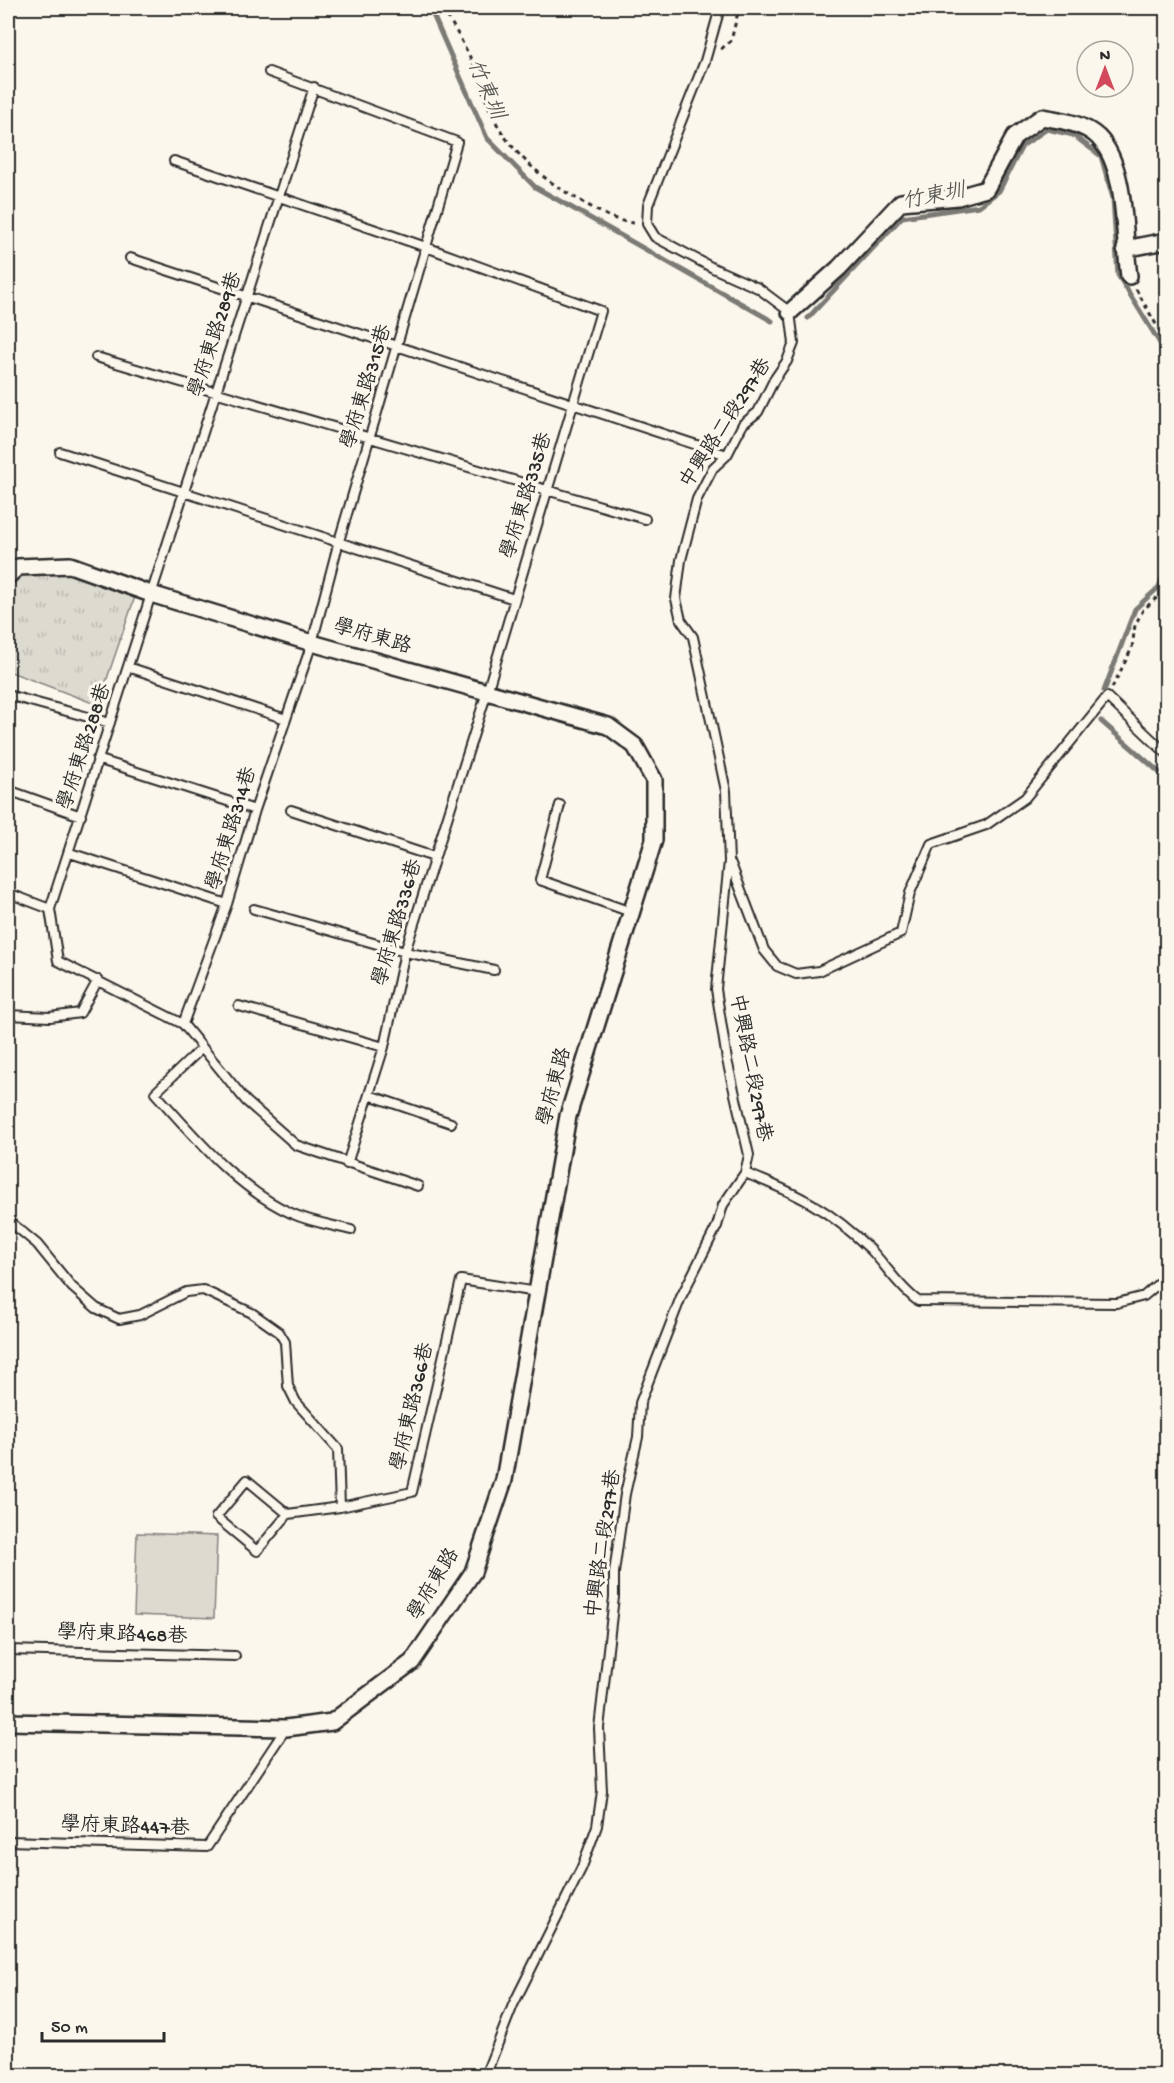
<svg xmlns="http://www.w3.org/2000/svg" width="1174" height="2083" viewBox="0 0 1174 2083" font-family="'Gochi Hand','LXGW WenKai TC',sans-serif">
	<style>
		.grass { fill: #dddad0; stroke: #84827e; stroke-width: 1.5 }
		.park { fill: url(#park-tufts); stroke: #84827e; stroke-width: 1.5 }
		.lines { fill: none; stroke-linecap: round; stroke-linejoin: round }
		.stream { stroke: #7b7a75; stroke-width: 5 }
		.service-casing { stroke: #2b2b2b; stroke-width: 12 }
		.minor-casing { stroke: #2b2b2b; stroke-width: 20 }
		.path { stroke: #2b2b2b; stroke-width: 3; stroke-dasharray: 4.5 4.5; stroke-linecap: butt }
		.service { stroke: #fbf7ec; stroke-width: 8 }
		.minor { stroke: #fbf7ec; stroke-width: 15 }
		.labels { text-anchor: middle; dominant-baseline: central; stroke-width: 6; stroke-linejoin: round; paint-order: stroke }
		.street-label { font-size: 20px; fill: #2b2b2b; stroke: #fbf7ec }
		.water-label { font-size: 21px; font-style: italic; fill: #5a5956; stroke: #fbf7ec }
	</style>
	<defs>
		<pattern id="park-tufts" width="24" height="20" patternUnits="userSpaceOnUse" patternTransform="scale(1.5)"><rect width="24" height="20" fill="#dddad0"/><path d="M3 7l-1-3M5 7V3M7 7l1-3M15 17l-1-3M17 17v-4M19 17l1-3" fill="none" stroke="#bebbb3"/></pattern>
	</defs>
	<rect width="100%" height="100%" fill="#fbf7ec"/>
	<filter id="ink" filterUnits="userSpaceOnUse"><feTurbulence type="fractalNoise" baseFrequency=".0167" numOctaves="2"/><feDisplacementMap in="SourceGraphic" scale="12" xChannelSelector="R" yChannelSelector="G"/><feConvolveMatrix kernelMatrix="1 2 1 2 8 2 1 2 1" color-interpolation-filters="sRGB"/></filter>
	<g filter="url(#ink)">
		<path class="grass" d="M137 1533 217 1536 214 1618 134 1615Z"/>
		<path class="park" d="M51 559 138 588 98 705 8 671V578Z"/>
		<g class="lines">
			<path class="stream" d="M430 8 487 138 535 187 772 321
				M808 318 902 217 979 206 999 191 1022 146 1047 129 1073 135 1101 156 1113 198 1118 275 1166 353
				M1104 691 1135 609 1159 587 1166 568
				M1101 721 1159 772"/>
			<defs>
				<path id="service" d="M314 87 50 909 58 961 183 1024 246 1101 296 1145 418 1186
					M174 161 426 247 601 311 487 692 405 952 384 1047 347 1164
					M130 258 727 455
					M96 357 645 519
					M60 452 514 599
					M128 667 286 719
					M8 695 110 723
					M97 759 255 810
					M8 790 81 816
					M560 805 540 880 631 912
					M291 810 434 857
					M70 853 227 904
					M731 864 764 950 777 966 796 974 819 971 901 933 910 893 931 844 986 825 1025 798 1107 697 1166 753
					M8 893 50 909
					M254 909 405 952 494 970
					M239 1006 384 1047
					M8 1015 50 1017 80 1013 98 980
					M183 1024 227 904 255 810 312 643 339 541 457 142 269 72
					M202 1048 155 1093C195 1137 237 1189 293 1214 311 1222 332 1225 351 1230
					M369 1095 451 1123
					M745 1173C798 1194 829 1209 871 1250 887 1267 899 1287 918 1301L1117 1303 1144 1296 1166 1277
					M8 1220 37 1244 72 1287 96 1308 119 1319 140 1315 186 1292 203 1290 252 1313 279 1332 285 1342 288 1386 296 1402 338 1449 340 1507 412 1492 461 1280 537 1292
					M288 1514 257 1551 216 1517 247 1480 288 1514 340 1507
					M8 1650 235 1656
					M8 1841 207 1847 286 1728
					M485 2076 513 2005 582 1867 597 1826 602 1791 599 1728 614 1597V1573L625 1494 638 1437 640 1403 681 1297 717 1226 723 1205 745 1173 749 1155 727 1060 716 989 729 861 726 791 693 637 681 620 676 599 681 560 697 499 713 468 727 455 743 424 758 412 774 380 787 361 794 343 790 312 758 288 713 268 655 237 647 224 648 205 705 61 720 8"/>
				<path id="minor" d="M1125 249 1166 241
					M790 312 839 268 901 202 958 197 986 189 1015 136 1042 117C1060 120 1083 123 1098 137 1128 168 1123 235 1129 276
					M8 576 18 567 70 565 151 594 312 643 608 726 635 746 654 780V840L568 1116 504 1480 473 1572 412 1662 332 1722 286 1728 8 1722"/>
			</defs>
			<use href="#service" class="service-casing"/>
			<use href="#minor" class="minor-casing"/>
			<path class="path" d="M443 8C453 26 467 49 475 68 481 84 485 100 493 116 510 153 546 182 581 201 598 211 615 222 635 223
				M721 49 731 41 739 8
				M1136 289 1166 342
				M1112 688 1132 648 1135 625 1143 610 1163 592 1166 584"/>
			<use href="#service" class="service"/>
			<use href="#minor" class="minor"/>
		</g>
	</g>
	<g class="labels">
		<g class="street-label">
			<text transform="translate(217 335) rotate(-72)">學府東路289巷</text>
			<text transform="translate(368 387) rotate(-73)">學府東路315巷</text>
			<text transform="translate(727 424) rotate(-57)">中興路二段297巷</text>
			<text transform="translate(528 496) rotate(-73)">學府東路335巷</text>
			<text transform="translate(372 638) rotate(16)">學府東路</text>
			<text transform="translate(86 747) rotate(-72)">學府東路288巷</text>
			<text transform="translate(233 829) rotate(-73)">學府東路314巷</text>
			<text transform="translate(399 923) rotate(-74)">學府東路336巷</text>
			<text transform="translate(749 1068) rotate(79)">中興路二段297巷</text>
			<text transform="translate(556 1087) rotate(-75)">學府東路</text>
			<text transform="translate(414 1407) rotate(-77)">學府東路366巷</text>
			<text transform="translate(605 1544) rotate(-82)">中興路二段297巷</text>
			<text transform="translate(435 1585) rotate(-59)">學府東路</text>
			<text transform="translate(122 1636) rotate(2)">學府東路468巷</text>
			<text transform="translate(125 1828) rotate(2)">學府東路447巷</text>
		</g>
		<g class="water-label">
			<text transform="translate(484 90) rotate(66)">竹東圳</text>
			<text transform="translate(934 198) rotate(-11)">竹東圳</text>
		</g>
	</g>
	<rect width="1174" height="2083" fill="none" stroke="#fbf7ec" stroke-width="30"/>
	<rect x="15" y="15" width="1144" height="2053" fill="none" stroke="#2b2b2b" stroke-width="2" filter="url(#ink)"/>
	<g transform="translate(1105 69)"><circle r="28" fill="#fbf7ec" stroke="#a8a59f" stroke-width="1.5"/>
	<path d="M0-4.5L10 22L0 15L-10 22Z" fill="#d1495b"/>
	<text y="-9" font-size="16" font-weight="bold" text-anchor="middle" fill="#2b2b2b">N</text>
	</g>
	<path d="M42 2032v9h122v-9" fill="none" stroke="#2b2b2b" stroke-width="3"/>
	<text x="51" y="2032" font-size="18" fill="#2b2b2b" stroke="#fbf7ec" stroke-width="4.5" paint-order="stroke">50 m</text>
</svg>
